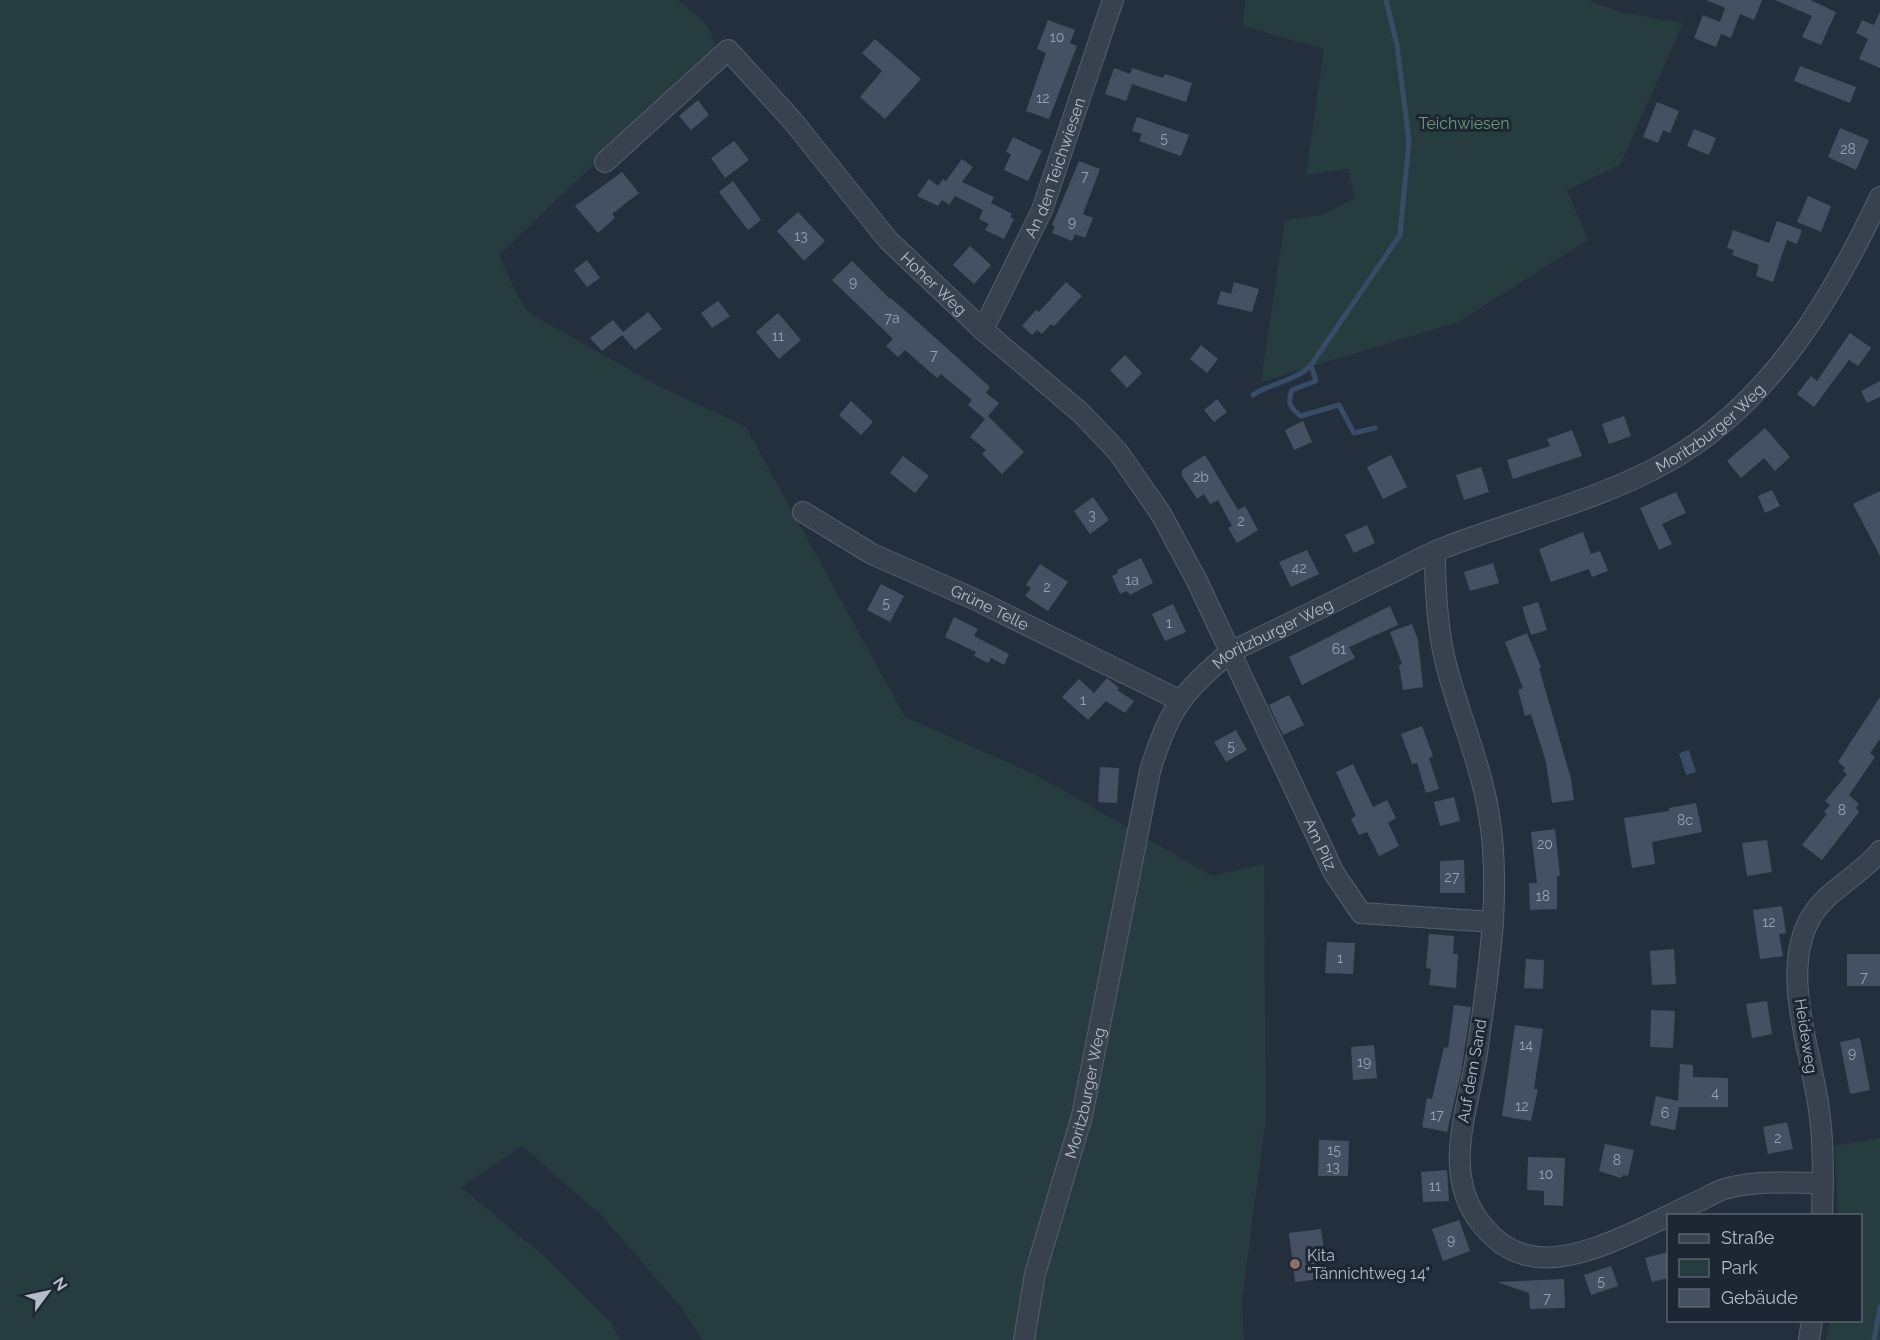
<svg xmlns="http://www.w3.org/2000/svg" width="1880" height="1340" viewBox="0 0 1880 1340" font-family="Raleway,sans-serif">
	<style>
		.green { fill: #263c3f }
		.water { fill: #394c67 }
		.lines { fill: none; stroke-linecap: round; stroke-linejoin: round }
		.stream { stroke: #394c67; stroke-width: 5 }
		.building { fill: #455162 }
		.minor-casing { stroke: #565f6c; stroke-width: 22 }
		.minor { stroke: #38414e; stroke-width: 20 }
		.education-dot { fill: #8d6e63; stroke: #1d2633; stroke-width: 2 }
		.labels { text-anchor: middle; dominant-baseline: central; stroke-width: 6; stroke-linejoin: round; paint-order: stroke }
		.number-label { font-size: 14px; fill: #98a1af }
		.park-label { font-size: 16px; fill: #6b9a76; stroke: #1d2633 }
		.street-label { font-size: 16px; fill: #b4bcc9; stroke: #1d2633 }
		.poi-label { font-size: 16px; fill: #b4bcc9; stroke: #1d2633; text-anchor: start }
	</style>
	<rect width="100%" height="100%" fill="#242f3e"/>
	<path class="green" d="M0 0H678C694 14 717 27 714 50L499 255 517 295 529 313 659 386 746 427 905 717 1036 775 1212 876 1264 864 1266 1117 1242 1299 1244 1340H703L679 1305 603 1217 522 1146 461 1187 543 1255 611 1323 620 1340H0Z
		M1245 0H1587L1624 13 1683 23 1620 165 1567 190 1588 240 1458 322 1261 382 1285 220 1322 215 1355 198 1348 169 1306 175 1324 49 1243 26Z
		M1880 1138V1340H1826L1830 1321 1860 1320V1216L1838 1215 1835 1146Z"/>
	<path class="water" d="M1689 750 1696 772 1686 775 1679 753Z"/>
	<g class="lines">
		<path class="stream" d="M1311 365 1316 381 1292 390C1287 403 1290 408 1301 416L1339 405 1354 433 1375 428
			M1253 395C1271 383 1296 381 1311 365L1400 235 1409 141 1397 45 1386 0
			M1874 1340 1880 1307"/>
	</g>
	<path class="building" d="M1706 0H1762L1754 20 1740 14 1731 38 1721 34 1716 47 1694 38 1703 15 1720 22 1725 8Z
		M1775 0H1810L1836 12 1821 45 1802 37 1812 16Z
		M1880 12V68L1859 59 1868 39 1856 33 1862 20 1874 25Z
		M1048 20 1075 30 1070 43 1077 46 1049 119 1026 111 1046 53 1037 49Z
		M875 39 921 79 885 119 860 97 882 71 862 53Z
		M1800 66 1856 87 1850 103 1794 81Z
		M1114 68 1130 74 1132 68 1163 78 1165 74 1192 83 1186 102 1132 84 1126 101 1105 94Z
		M698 100 709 115 691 130 679 116Z
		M1657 102 1679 111 1670 133 1663 130 1658 143 1643 137Z
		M1137 117 1189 135 1181 156 1139 141 1142 134 1132 131Z
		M1840 128 1869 140 1856 170 1828 157Z
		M1694 129 1716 138 1709 155 1687 146Z
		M1013 137 1042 151 1028 181 1004 170 1011 154 1006 152Z
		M734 141 749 160 725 178 711 158Z
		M962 159 973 167 962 182 994 197 991 203 1012 214 1010 217 1014 219 1004 239 985 230 989 224 979 219 983 210 955 196 949 205 942 200 938 206 917 196 929 179 938 186 943 179 946 181Z
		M1079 161 1100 169 1083 214 1093 218 1085 238 1075 234 1072 241 1052 233 1055 226 1052 225Z
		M622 172 639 193 612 214 615 218 598 233 575 206Z
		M733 181 761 220 748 230 719 192Z
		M1808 196 1831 206 1821 232 1797 222Z
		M798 212 825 241 804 261 777 231Z
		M1777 221 1802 230 1797 244 1787 240 1773 282 1756 276 1759 265 1732 255 1734 250 1727 248 1733 230 1769 243Z
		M970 246 991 265 974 284 953 265Z
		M587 260 600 278 587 287 574 270Z
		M852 261 890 299 891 298 990 387 986 393 999 403 988 416 1024 452 1002 474 982 454 986 450 970 437 985 419 968 405 972 400 941 374 937 378 905 350 898 357 886 346 893 339 832 280Z
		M1066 282 1082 296 1054 326 1051 324 1042 334 1037 330 1032 335 1022 326 1036 310 1039 312Z
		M1234 282 1259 289 1252 312 1217 304 1221 291 1231 294Z
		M718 301 730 316 712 328 701 313Z
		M648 312 662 329 635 350 622 335 602 351 590 338 613 320 623 332Z
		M778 313 801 340 779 359 756 332Z
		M1850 333 1871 348 1858 366 1849 360 1814 407 1797 394 1811 376 1817 381Z
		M1201 345 1218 359 1207 373 1190 359Z
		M1125 355 1142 373 1127 388 1110 370Z
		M1880 381V397L1867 403 1861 391Z
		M1217 399 1227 412 1214 422 1204 410Z
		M851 401 873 422 861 435 839 415Z
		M1624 416 1631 436 1609 444 1602 424Z
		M1303 421 1312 442 1294 450 1285 430Z
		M1765 428 1790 457 1775 471 1764 458 1741 478 1727 461Z
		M1572 430 1582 456 1513 479 1507 460 1550 446 1547 439Z
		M1205 455 1238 510 1245 506 1258 530 1237 543 1228 528 1232 526 1218 500 1210 504 1204 494 1197 499 1182 476V470Z
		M1391 455 1407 487 1383 499 1367 467Z
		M903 456 929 476 915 493 890 473Z
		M1481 467 1489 492 1464 500 1456 475Z
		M1772 490 1780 506 1765 513 1758 496Z
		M1880 491V556L1853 504Z
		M1676 492 1686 513 1662 524 1672 544 1659 550 1640 508Z
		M1093 497 1109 520 1090 534 1074 511Z
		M1367 525 1375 543 1354 553 1345 535Z
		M1583 532 1591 554 1600 551 1608 571 1592 577 1589 569 1551 582 1539 549Z
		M1307 550 1319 574 1291 587 1279 562Z
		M1141 558 1153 583 1130 595 1127 591 1120 594 1112 576 1118 573 1117 570Z
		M1493 563 1499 583 1470 591 1464 572Z
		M1040 564 1068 582 1048 611 1025 596 1031 588 1026 585Z
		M881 584 904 596 890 622 867 610Z
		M1538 602 1547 630 1531 635 1522 607Z
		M1173 604 1186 632 1165 641 1152 614Z
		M1390 606 1398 625 1349 647 1355 658 1302 685 1289 657Z
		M954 617 978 629 974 636 1009 654 1004 665 991 658 988 663 974 656 976 652 945 637Z
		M1412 624 1418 640 1423 687 1403 690 1399 665 1402 664 1390 632Z
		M1527 633 1541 667 1539 668 1571 779 1574 800 1552 803 1546 762 1531 714 1525 716 1518 690 1523 688 1505 642Z
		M1107 678 1119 688 1117 690 1134 701 1125 713 1106 701 1088 720 1062 697 1079 679 1094 693Z
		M1289 695 1304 725 1283 735 1269 705Z
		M1880 697V739L1870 753 1875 757 1849 795 1859 804 1856 808 1859 812 1822 860 1802 845 1827 814 1824 812 1830 805 1825 801 1847 774 1843 771 1845 768 1838 762Z
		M1422 726 1433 756 1429 758 1439 789 1426 793 1417 763 1412 764 1401 734Z
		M1236 730 1247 750 1226 762 1214 742Z
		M1353 764 1373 807 1387 800 1396 818 1388 823 1399 846 1379 856 1367 832 1359 835 1351 819 1356 816 1336 772Z
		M1100 767 1119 768 1117 803 1098 802Z
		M1454 797 1460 821 1440 826 1434 802Z
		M1696 803 1702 832 1652 842 1655 864 1632 868 1624 818 1669 811V808Z
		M1555 829 1560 876H1557V909L1530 910 1529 883H1537L1531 832Z
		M1767 840 1772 872 1747 876 1742 843Z
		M1464 860 1465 893H1440V861Z
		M1782 906 1786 933 1779 934 1783 956 1760 959 1753 910Z
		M1429 934 1454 936 1453 954H1458L1456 988 1429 985 1431 969 1426 968Z
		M1327 942 1355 943 1353 974 1325 973Z
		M1674 949 1676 984 1652 985 1650 951Z
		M1847 954H1880V986H1847Z
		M1526 959 1544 960 1543 989 1524 988Z
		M1767 1001 1772 1034 1752 1038 1746 1004Z
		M1454 1005 1471 1007 1461 1073 1447 1132 1422 1127 1427 1098 1432 1099 1444 1047 1448 1048Z
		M1651 1010 1675 1011 1673 1048 1650 1047Z
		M1515 1025 1543 1029 1534 1089H1538L1531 1121 1502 1116Z
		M1860 1038 1870 1090 1850 1094 1840 1042Z
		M1374 1045 1377 1078 1353 1080 1351 1047Z
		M1680 1064 1693 1065V1077L1728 1078V1107H1679L1675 1130 1650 1125 1656 1096 1678 1101Z
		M1787 1122 1793 1149 1768 1154 1763 1127Z
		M1319 1140 1349 1141 1348 1176H1318Z
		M1605 1144 1634 1150 1628 1176 1623 1175 1621 1178 1599 1171Z
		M1528 1157 1565 1158 1563 1206 1544 1205V1191L1527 1190Z
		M1447 1170 1449 1201 1423 1202 1421 1172Z
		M1459 1220 1470 1251 1443 1261 1432 1229Z
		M1321 1229 1328 1278 1295 1282 1289 1233Z
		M1668 1252V1278L1652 1282 1645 1258Z
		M1611 1266 1618 1286 1591 1295 1584 1275Z
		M1564 1279 1565 1308 1530 1309 1529 1293 1497 1282Z"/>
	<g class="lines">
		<defs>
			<g id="minor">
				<path id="s1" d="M605 162 728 50 792 120 888 240 983 330 1081 413 1118 452 1161 514 1197 581 1334 873 1361 913 1493 922"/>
				<path id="s2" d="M983 330 1042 210 1113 0"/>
				<path id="s3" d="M803 512 872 554 974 599 1179 700"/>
				<path d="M1435 552C1435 589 1437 631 1447 668 1460 717 1481 765 1489 815 1495 850 1495 886 1493 921 1490 965 1483 1010 1477 1053 1468 1111 1440 1175 1483 1226 1495 1240 1507 1250 1526 1255 1575 1269 1652 1222 1699 1201 1708 1197 1718 1190 1728 1188 1760 1180 1790 1183 1823 1183"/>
				<path d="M1822 1216C1823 1181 1824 1145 1819 1110 1812 1053 1779 972 1811 917 1828 889 1860 876 1880 851"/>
				<path id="s4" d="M1024 1340 1035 1274 1082 1116 1150 771C1168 711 1182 692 1230 652 1281 628 1331 603 1381 578 1403 568 1424 555 1446 547 1518 519 1600 500 1667 462 1769 405 1832 299 1880 197"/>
				<path d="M1809 1340 1812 1320"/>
			</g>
		</defs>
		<use href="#minor" class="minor-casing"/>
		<use href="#minor" class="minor"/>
	</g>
	<circle class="education-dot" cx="1295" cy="1264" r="6"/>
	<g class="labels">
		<g class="number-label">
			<text x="1057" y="37">10</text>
			<text x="1043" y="98">12</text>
			<text x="1164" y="138">5</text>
			<text x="1848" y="149">28</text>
			<text x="1085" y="176">7</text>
			<text x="1072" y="222">9</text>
			<text x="801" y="236">13</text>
			<text x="853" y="282">9</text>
			<text x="892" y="318">7a</text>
			<text x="778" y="336">11</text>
			<text x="934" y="355">7</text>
			<text x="1201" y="477">2b</text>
			<text x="1092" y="515">3</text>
			<text x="1241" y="521">2</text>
			<text x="1299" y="568">42</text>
			<text x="1132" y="580">1a</text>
			<text x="1047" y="587">2</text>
			<text x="886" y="603">5</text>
			<text x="1169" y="623">1</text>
			<text x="1339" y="649">61</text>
			<text x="1083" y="700">1</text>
			<text x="1231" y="746">5</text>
			<text x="1842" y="810">8</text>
			<text x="1685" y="820">8c</text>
			<text x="1545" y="844">20</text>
			<text x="1452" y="877">27</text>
			<text x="1543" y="896">18</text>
			<text x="1769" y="922">12</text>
			<text x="1340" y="958">1</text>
			<text x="1864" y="977">7</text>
			<text x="1526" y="1045">14</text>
			<text x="1852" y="1053">9</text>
			<text x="1364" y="1062">19</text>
			<text x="1715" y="1093">4</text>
			<text x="1522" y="1106">12</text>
			<text x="1665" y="1113">6</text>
			<text x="1437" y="1115">17</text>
			<text x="1778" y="1138">2</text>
			<text x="1334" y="1150">15</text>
			<text x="1617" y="1160">8</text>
			<text x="1333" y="1167">13</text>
			<text x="1546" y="1174">10</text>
			<text x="1435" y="1186">11</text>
			<text x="1451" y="1240">9</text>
			<text x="1601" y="1281">5</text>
			<text x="1547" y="1298">7</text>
		</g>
		<g class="park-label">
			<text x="1464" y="123">Teichwiesen</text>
		</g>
		<g class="street-label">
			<text stroke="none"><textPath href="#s2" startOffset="178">An den Teichwiesen</textPath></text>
			<text stroke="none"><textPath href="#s1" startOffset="478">Hoher Weg</textPath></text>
			<text stroke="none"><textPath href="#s4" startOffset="1262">Moritzburger Weg</textPath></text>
			<text stroke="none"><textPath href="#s3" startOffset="210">Grüne Telle</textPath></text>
			<text stroke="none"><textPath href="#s4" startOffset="776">Moritzburger Weg</textPath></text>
			<text stroke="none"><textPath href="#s1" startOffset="1170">Am Pilz</textPath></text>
			<text transform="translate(1806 1036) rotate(81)">Heideweg</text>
			<text transform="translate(1472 1071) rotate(-80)">Auf dem Sand</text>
			<text stroke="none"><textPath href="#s4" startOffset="255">Moritzburger Weg</textPath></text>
		</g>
		<g class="poi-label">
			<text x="1307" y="1255">Kita<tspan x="1307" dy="18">"Tännichtweg 14"</tspan></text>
		</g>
	</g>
	<rect x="1667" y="1214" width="195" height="108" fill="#1d2633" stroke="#59626f" stroke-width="1.5"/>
	<rect x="1679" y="1234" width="30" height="9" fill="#38414e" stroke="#59626f" stroke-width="1.5"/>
	<text x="1721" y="1244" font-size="18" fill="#b4bcc9">Straße</text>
	<rect x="1679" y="1259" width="30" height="18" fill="#263c3f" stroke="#59626f" stroke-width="1.5"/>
	<text x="1721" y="1274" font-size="18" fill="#b4bcc9">Park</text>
	<rect x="1679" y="1289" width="30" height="18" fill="#455162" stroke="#59626f" stroke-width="1.5"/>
	<text x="1721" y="1304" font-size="18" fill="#b4bcc9">Gebäude</text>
	<g transform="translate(48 1292) rotate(57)" stroke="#1d2633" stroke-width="4.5" paint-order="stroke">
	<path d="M0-4.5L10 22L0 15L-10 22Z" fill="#b4bcc9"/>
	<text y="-9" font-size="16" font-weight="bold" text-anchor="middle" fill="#b4bcc9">N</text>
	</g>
</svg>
